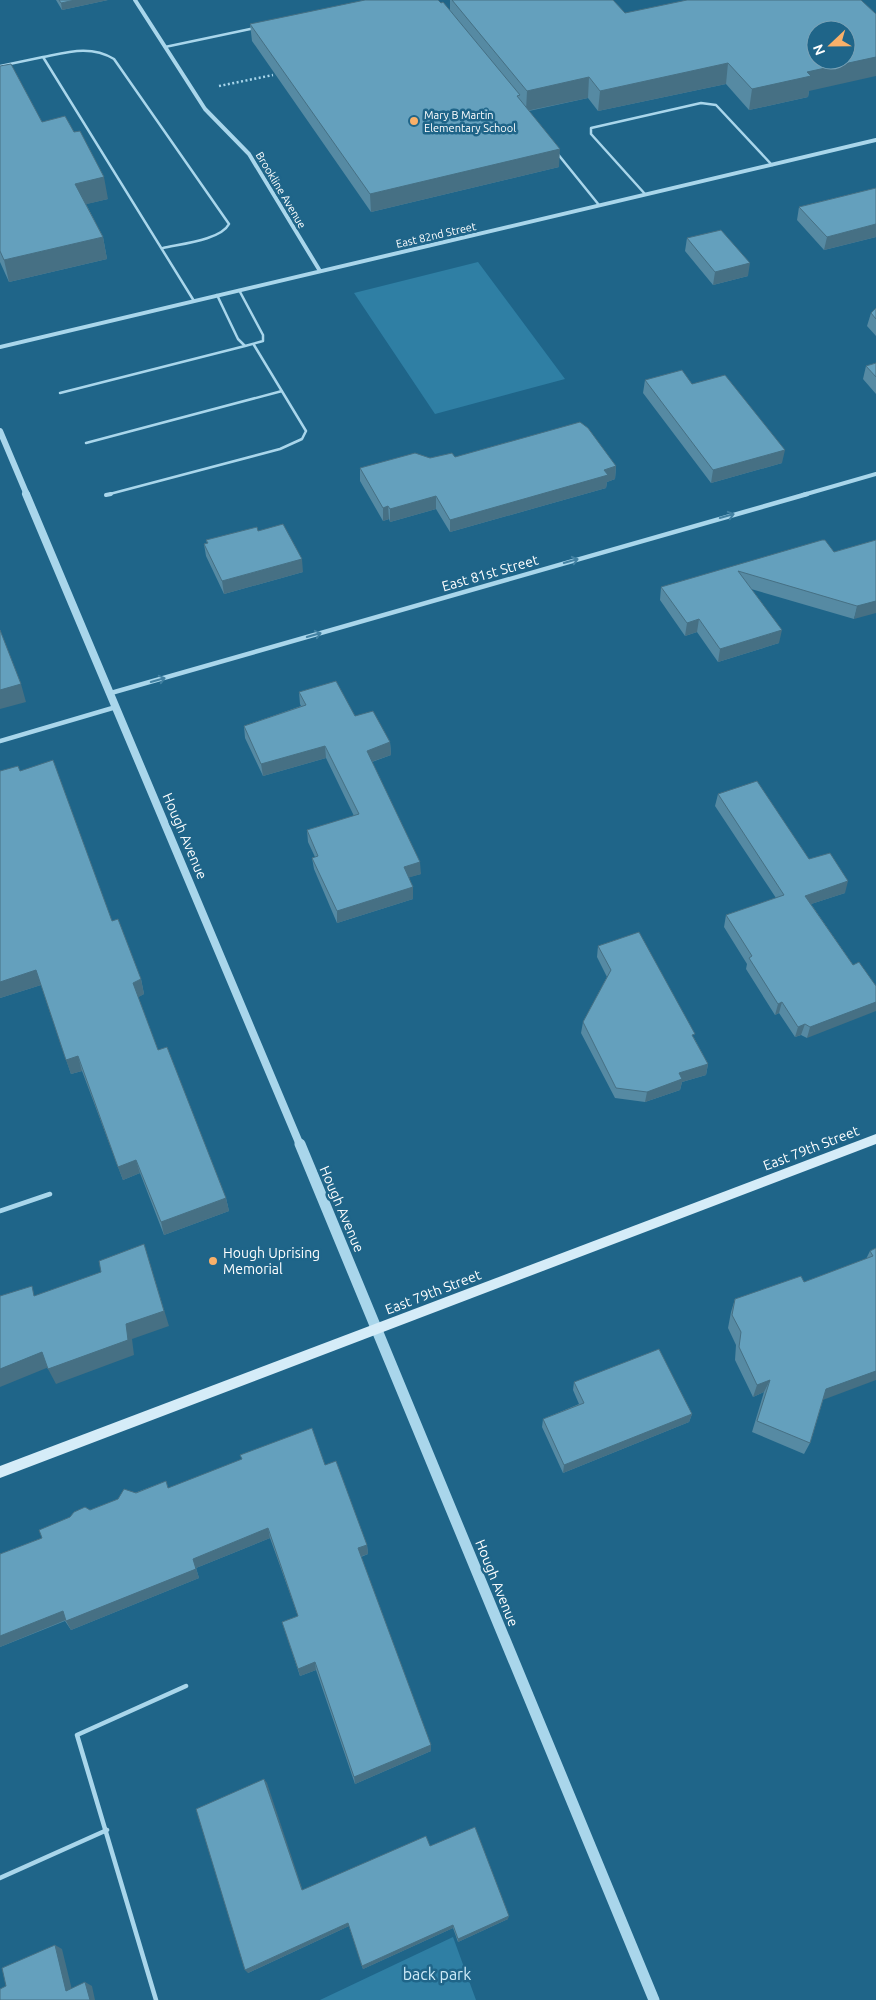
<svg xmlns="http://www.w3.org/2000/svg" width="876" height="2000" viewBox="0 0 876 2000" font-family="Ubuntu,sans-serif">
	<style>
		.green { fill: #2f7fa4 }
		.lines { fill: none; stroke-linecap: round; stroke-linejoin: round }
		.path { stroke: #a9d6eb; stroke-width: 2.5; stroke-dasharray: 2 2.5; stroke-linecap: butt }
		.service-far2 { stroke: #a9d6eb; stroke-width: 2.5 }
		.service-far1 { stroke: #a9d6eb; stroke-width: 4 }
		.service { stroke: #a9d6eb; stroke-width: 4.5 }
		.minor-far1 { stroke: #a9d6eb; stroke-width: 4 }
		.minor { stroke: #a9d6eb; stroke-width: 4.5 }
		.tertiary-far2 { stroke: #a9d6eb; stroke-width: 6 }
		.tertiary-far1 { stroke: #a9d6eb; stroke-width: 8 }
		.tertiary { stroke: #a9d6eb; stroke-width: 11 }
		.secondary { fill: #d5ecf8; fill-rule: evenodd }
		.wall { fill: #568aa3 }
		.shaded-wall { fill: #467084 }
		.building { fill: #64a0bd; stroke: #467084; fill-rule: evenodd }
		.oneway { stroke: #4281a2 }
		.poi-dot { fill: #f9b069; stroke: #1f6589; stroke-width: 2 }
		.labels { text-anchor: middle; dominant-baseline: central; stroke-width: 5; stroke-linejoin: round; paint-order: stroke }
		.far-poi-label { font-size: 11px; fill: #fff; stroke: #1f6589; text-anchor: start }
		.far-street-label { font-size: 11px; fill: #fff; stroke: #1f6589 }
		.street-label { font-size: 14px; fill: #fff; stroke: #1f6589 }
		.poi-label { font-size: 14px; fill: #fff; stroke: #1f6589; text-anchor: start }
		.near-park-label { font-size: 16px; fill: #ceebf8; stroke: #1f6589 }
	</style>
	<rect width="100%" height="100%" fill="#1f6589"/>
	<path class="green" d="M478 262 565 379 435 414 354 293Z
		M453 1937 476 2000H320Z"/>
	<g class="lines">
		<path class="path" d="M219 86 273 75"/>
		<path class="service-far2" d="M165 47 255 28
			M43 57C68 52 91 45 114 59L229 224C221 240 180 244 163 248
			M0 66 43 57 194 301
			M557 153 599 205
			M645 194 591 134V128L701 103 716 105 772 165
			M217 295 238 339 245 346 263 341V335L239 290
			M60 393 245 346
			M86 443 282 391
			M106 495 280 449 302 439 306 431 254 345"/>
		<path class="service-far1" d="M106 495 111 494"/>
		<path class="service" d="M0 1211 50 1194
			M0 1878 107 1830
			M156 2000 77 1735 186 1686"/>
		<path class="minor-far1" d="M135 0 205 109 249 154 320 271
			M0 347 876 140
			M803 495 876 474"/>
		<path class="minor" d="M111 693 807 494
			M0 741 116 707"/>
		<path class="tertiary-far2" d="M0 431 27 495"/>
		<path class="tertiary-far1" d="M26 494 300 1145"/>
		<path class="tertiary" d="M300 1144 654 2000"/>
		<path class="secondary" d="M876 1134V1144L0 1478V1466Z"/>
	</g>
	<path class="wall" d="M56 0H108L62 10Z
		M450 0H613L625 13 809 91 808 97 749 110 726 84 598 111 588 98 529 111 559 167 371 212 252 41 250 24 441 3 450 11Z
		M0 66 42 122 108 199 86 204 103 237 107 259 9 282 0 262Z
		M876 188V237L824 250 797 220 799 207Z
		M687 238 748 276 713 285 685 251Z
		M876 308V336L867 326 871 313Z
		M876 363V394L863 379 866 366Z
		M645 380 692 384 782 463 711 483 643 393Z
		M455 457 616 466 615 479 607 482 606 488 450 532 436 509 390 522 389 519 383 521 360 481V468L430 458Z
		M258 531 303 572 224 594 206 556 204 544 207 543 206 540Z
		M876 540 854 619 751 589 779 643 718 662 697 632 685 636 660 600 661 587 834 552Z
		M299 692 355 716 390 742 391 755 372 762 421 874 409 877 413 899 337 923 314 869 312 858 315 857 308 842 307 830 354 816 326 758 263 776 245 738 244 726 301 706 300 704Z
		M0 771H20L112 921 141 979 144 994 138 997 158 1050 226 1198 229 1211 164 1235 140 1173 123 1180 82 1071 71 1074 41 985 0 998Z
		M718 794 809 859 845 893 811 904 853 965 807 1038 801 1035 795 1037 779 1013 775 1015 746 969 747 964 724 927 726 915 776 898 715 806Z
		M598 946 694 1038 708 1064 706 1075 682 1082 680 1090 645 1102 615 1098 581 1033 583 1022 607 977 597 957Z
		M876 1248 823 1400 810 1443 804 1454 752 1432 764 1392 753 1397 735 1360 736 1345 728 1328 731 1312 735 1299 804 1282 866 1259 870 1251Z
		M574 1382 692 1414 689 1422 563 1473 542 1427 543 1419 579 1404 573 1390Z
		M325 1465 367 1545 368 1554 361 1557 431 1751 355 1784 316 1670 300 1676 282 1622 298 1616 270 1538 196 1568 199 1578 71 1630 65 1621 0 1647V1554L42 1538 90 1510 166 1481 168 1488Z
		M264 1779 302 1890 430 1846 508 1919 458 1942 453 1928 363 1969 349 1926 248 1973Z"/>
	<path class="shaded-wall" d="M75 0H108L62 10 61 3Z
		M876 57V76L809 91 808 97 749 110 752 89 807 72Z
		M728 63 726 84 598 111 600 91Z
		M589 77 588 98 526 111 527 91Z
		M560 149 559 167 371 212 370 194Z
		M104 177 108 199 79 206 75 184Z
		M876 224V237L824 250 827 237Z
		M103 237 107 259 9 282 4 260Z
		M750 263 748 276 713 285 715 272Z
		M785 450 782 463 711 483 713 470Z
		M616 466 615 479 607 482 606 488 450 532V520Z
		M436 496V509L390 522V509Z
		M388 506 389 519 383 521V508Z
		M302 559 303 572 224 594 222 581Z
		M876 601V613L854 619 857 606Z
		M699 619 697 632 685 636 687 623Z
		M782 630 779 643 718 662 720 649Z
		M21 684 26 702 0 709V690Z
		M390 742 391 755 368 763 367 751Z
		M325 746 326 758 263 776 261 764Z
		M420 862 421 874 404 879V867Z
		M848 881 845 893 802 907 805 896Z
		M413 887V899L337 923V911Z
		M36 970 41 985 0 998V982Z
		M141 979 144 994 137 998 133 983Z
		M782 1002 779 1013 775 1015 778 1004Z
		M876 1002V1011L807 1038 810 1027Z
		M805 1024 801 1035 795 1037 798 1027Z
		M78 1056 82 1071 71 1074 66 1060Z
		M708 1064 706 1075 682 1082 680 1090 645 1102 647 1092 679 1073Z
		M136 1160 140 1173 123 1180 118 1167Z
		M226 1198 229 1211 164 1235 161 1222Z
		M144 1244 169 1326 132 1339 134 1355 56 1384 48 1369 126 1324Z
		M42 1352 49 1367 0 1387V1369Z
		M876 1371V1380L820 1401 826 1389Z
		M770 1380 764 1392 753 1397 757 1385Z
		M692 1414 689 1422 563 1473 564 1465Z
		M268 1528 270 1538 196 1568 199 1578 71 1630 66 1621 193 1559Z
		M367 1545 368 1554 359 1557 358 1548Z
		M63 1611 68 1619 0 1647V1636Z
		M315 1662 316 1670 300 1676 298 1669Z
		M431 1745V1751L355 1784 354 1777Z
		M264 1779 267 1783 304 1894 302 1890Z
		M509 1916 508 1919 458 1942V1939Z
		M348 1923 349 1926 248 1973 245 1970Z
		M453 1925V1928L363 1969 362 1966Z
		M55 1945 62 1949 73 1994 66 1991Z
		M85 1982 92 1986 95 2000H90Z"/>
	<path class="building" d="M59 0H75L61 3Z
		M365 0H438L441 3 443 2 520 95 517 96 560 149 370 194 250 24Z
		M452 0H613L625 13 687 0H861L876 14V57L807 72 811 76 752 89 728 63 600 91 589 77 527 91ZM816 30H846V60H816Z
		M11 64 42 122 65 116 74 132 80 131 104 177 75 184 103 237 4 260 0 251V66Z
		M876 188V224L827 237 799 207Z
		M721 230 750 263 715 272 687 238Z
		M876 308V319L871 313Z
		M876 363V377L866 366Z
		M682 370 692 384 725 375 785 450 713 470 645 380Z
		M580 422 588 428 616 466 604 470 608 475 450 520 436 496 390 509 388 506 383 508 360 468 415 453 430 458 452 453 455 457Z
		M283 524 302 559 222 581 204 544 208 543 206 540 257 527 258 531Z
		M822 540H825L834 552 876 540V601L857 606 738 571 782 630 720 649 699 619 687 623 661 587Z
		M0 630 21 684 0 690Z
		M336 681 355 716 373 711 390 742 367 751 420 862 404 867 413 887 337 911 312 858 318 856 307 830 359 814 325 746 261 764 244 726 306 705 299 692Z
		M53 760 112 921 118 919 141 979 133 983 158 1050 167 1047 226 1198 161 1222 136 1160 118 1167 78 1056 66 1060 36 970 0 982V771L18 766 20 771Z
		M757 781 809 859 830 853 848 881 805 896 853 965 859 962 876 986V1002L810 1027 805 1024 798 1027 782 1002 778 1004 749 958 752 956 726 915 784 895 718 794Z
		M639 932 695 1034 692 1035 708 1064 679 1073 682 1079 647 1092 616 1088 583 1022 611 970 598 946Z
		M144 1244 164 1311 126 1324 128 1340 48 1369 42 1352 0 1369V1296L32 1286 34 1296 101 1272 99 1261Z
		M876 1248V1371L826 1389 810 1443 757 1421 770 1380 757 1385 739 1347 741 1332 732 1315 735 1299 801 1276 804 1282 873 1256 870 1251Z
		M659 1349 692 1414 564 1465 543 1419 584 1403 574 1382Z
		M312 1428 325 1465 336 1461 367 1545 358 1548 431 1745 354 1777 315 1662 298 1669 282 1622 298 1616 268 1528 193 1559 196 1569 66 1621 63 1611 0 1636V1554L42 1538 39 1530 70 1517 74 1512 85 1507 90 1510 118 1499 124 1489 136 1493 166 1481 168 1488 242 1459 240 1455Z
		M264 1779 302 1890 426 1836 430 1846 475 1827 509 1916 458 1939 453 1925 362 1966 348 1923 245 1970 196 1809Z
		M55 1945 66 1991 85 1982 90 2000H0V1989L6 1986 2 1968Z"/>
	<defs><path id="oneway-shaft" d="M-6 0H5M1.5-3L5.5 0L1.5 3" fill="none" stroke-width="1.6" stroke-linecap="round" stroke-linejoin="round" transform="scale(1.25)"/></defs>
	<g class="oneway">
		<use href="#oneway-shaft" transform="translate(727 516) rotate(-16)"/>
		<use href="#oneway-shaft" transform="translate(571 561) rotate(-16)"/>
		<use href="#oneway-shaft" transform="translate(314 635) rotate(-16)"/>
		<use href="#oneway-shaft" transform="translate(158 680) rotate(-16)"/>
	</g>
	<g class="poi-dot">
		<circle cx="414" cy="121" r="5"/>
		<circle cx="213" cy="1261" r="5"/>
	</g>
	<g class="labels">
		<g class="far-poi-label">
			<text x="424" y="115">Mary B Martin<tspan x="424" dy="13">Elementary School</tspan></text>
		</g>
		<g class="far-street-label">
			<text transform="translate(281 190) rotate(59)">Brookline Avenue</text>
			<text transform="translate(436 235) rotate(-13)">East 82nd Street</text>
		</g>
		<g class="street-label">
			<text transform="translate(490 573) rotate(-16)">East 81st Street</text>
			<text transform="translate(185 836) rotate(67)">Hough Avenue</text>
			<text transform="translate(811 1148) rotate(-21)">East 79th Street</text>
			<text transform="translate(342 1209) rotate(67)">Hough Avenue</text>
			<text transform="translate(433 1292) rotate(-21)">East 79th Street</text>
			<text transform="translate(497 1583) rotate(68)">Hough Avenue</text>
		</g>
		<g class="poi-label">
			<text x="223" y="1253">Hough Uprising<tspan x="223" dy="16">Memorial</tspan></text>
		</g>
		<g class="near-park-label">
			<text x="437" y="1974">back park</text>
		</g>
	</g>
	<g transform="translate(831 45) rotate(248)"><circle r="24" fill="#1f6589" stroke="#79a3b8"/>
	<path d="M0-4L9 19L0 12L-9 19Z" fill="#f9b069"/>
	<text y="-8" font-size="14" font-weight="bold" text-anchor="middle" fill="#ffffff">N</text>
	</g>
</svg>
